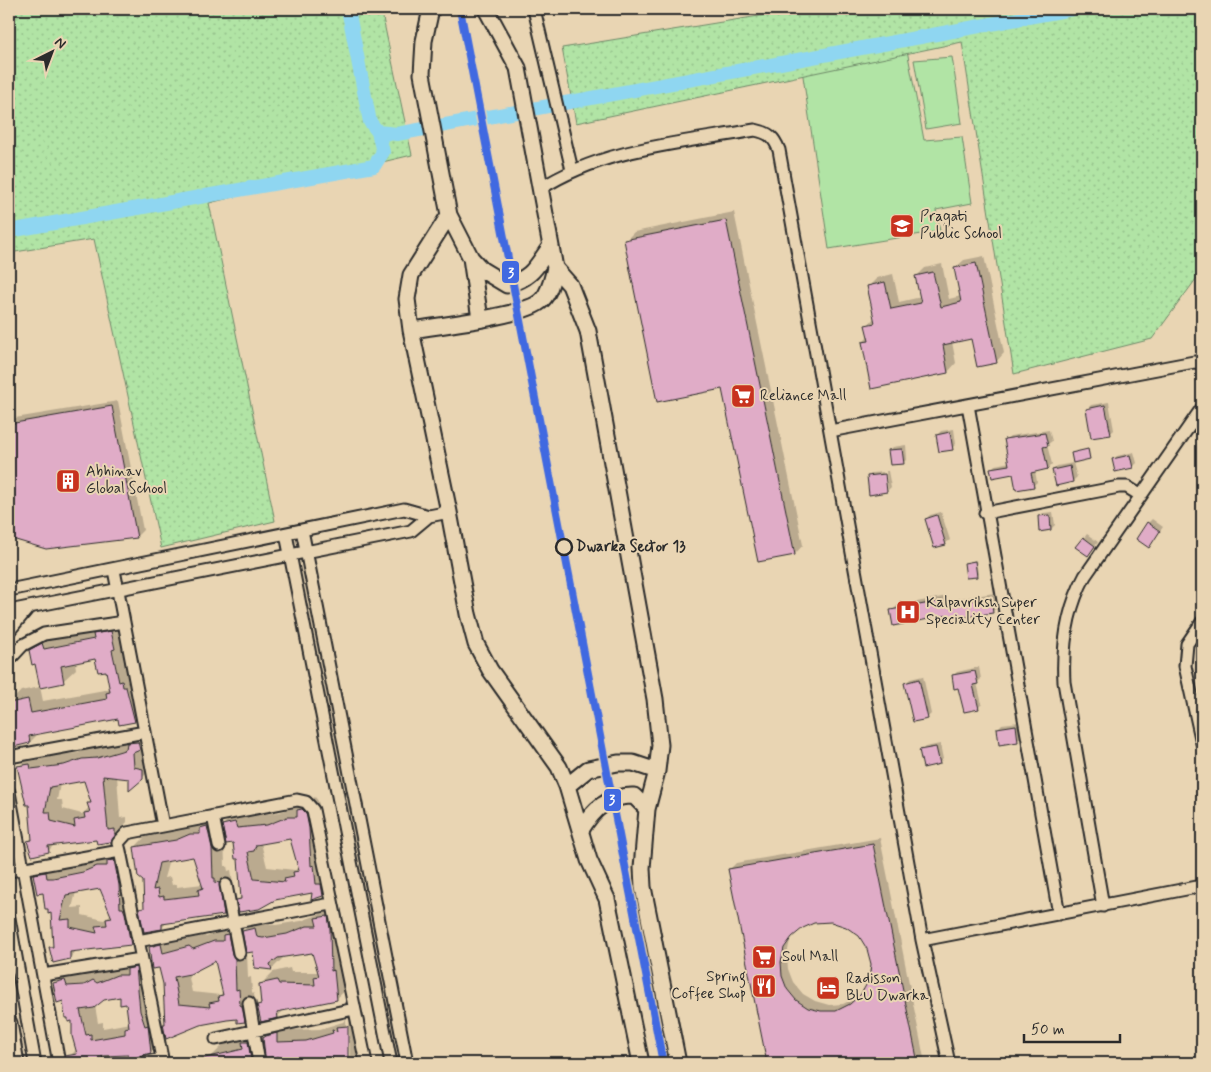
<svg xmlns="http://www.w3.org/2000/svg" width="1211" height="1072" viewBox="0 0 1211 1072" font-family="Mynerve,sans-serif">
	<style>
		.green { fill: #b1e4a5; stroke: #6e8868 }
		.park { fill: url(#park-dots); stroke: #6e8868 }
		.shadow { fill: #0003; fill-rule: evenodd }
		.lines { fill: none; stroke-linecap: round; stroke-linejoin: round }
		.canal { stroke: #8fd6f1; stroke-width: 14 }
		.building { fill: #e0acc7; stroke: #2b2b2b; fill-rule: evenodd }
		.street-casing { stroke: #2b2b2b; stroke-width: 15 }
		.secondary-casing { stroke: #2b2b2b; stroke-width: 19 }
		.street { stroke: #e9d5b3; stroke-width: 11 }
		.secondary { stroke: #e9d5b3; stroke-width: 15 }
		.metro-1-casing { stroke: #e9d5b3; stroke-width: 11 }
		.metro-1 { stroke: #4169e1; stroke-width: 8 }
		.stop-dot { fill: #e9d5b3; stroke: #2b2b2b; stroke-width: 2.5 }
		.labels { text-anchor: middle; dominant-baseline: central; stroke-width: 4; stroke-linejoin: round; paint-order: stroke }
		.poi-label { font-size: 15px; fill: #2b2b2b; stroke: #e9d5b3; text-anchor: start }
		.stop-label { font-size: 15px; font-weight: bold; fill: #2b2b2b; stroke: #e9d5b3; text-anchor: start }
		.line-badge { stroke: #e9d5b3; stroke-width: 2 }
		.badge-label { font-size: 14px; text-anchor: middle; font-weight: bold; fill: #fff }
	</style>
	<defs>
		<pattern id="park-dots" width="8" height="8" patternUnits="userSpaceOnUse" patternTransform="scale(1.25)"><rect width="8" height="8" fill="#b1e4a5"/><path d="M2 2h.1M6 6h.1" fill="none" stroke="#98c48e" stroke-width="1.8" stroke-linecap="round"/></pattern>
	</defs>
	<rect width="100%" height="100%" fill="#e9d5b3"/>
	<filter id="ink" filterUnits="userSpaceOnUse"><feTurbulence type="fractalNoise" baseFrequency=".02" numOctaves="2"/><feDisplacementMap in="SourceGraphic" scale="10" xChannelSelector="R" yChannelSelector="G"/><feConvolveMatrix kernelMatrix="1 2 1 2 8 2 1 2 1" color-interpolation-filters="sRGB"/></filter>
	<g filter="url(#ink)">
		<path class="green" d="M907 50 924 140 962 137 972 203 936 210 940 231 829 249 801 63Z
			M952 57 962 123 926 129 914 60Z"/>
		<path class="park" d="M9 9H381L412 155 209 203 275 521 161 548 94 239 9 253Z
			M802 9H1202V271L1152 339 1014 374 962 42 576 123 562 48Z"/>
		<path class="shadow" d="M734 212 803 545 795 554 723 388 625 241 634 232Z
			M984 256 1004 353 996 362 972 338 952 342 956 363 948 372 872 387 863 342 869 336 867 326 875 317 869 286 877 278 893 274 899 302 921 297 917 276 925 268 942 264 949 299 961 296 955 268 964 260Z
			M118 401 143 530 137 536 46 547 9 537V419Z
			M1109 402 1114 430 1110 434 1087 409 1091 405Z
			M954 429 956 444 952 448 937 435 941 431Z
			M1049 430 1052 441 1047 445 1052 464 1048 468 1035 471 1037 482 1033 486 1014 473 991 469 995 465 1010 462 1006 439 1010 436Z
			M906 445 907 459 903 463 889 450 893 447Z
			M1089 449 1090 458 1072 454 1074 452Z
			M1134 452 1137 463 1133 467 1116 471 1113 460 1117 456Z
			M1073 463 1077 477 1073 481 1053 470 1057 466Z
			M886 471H888L891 487 887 491 868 477 872 473 883 472 886 490H888Z
			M941 512 950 540 946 543 935 547 926 519 930 515Z
			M1053 512 1055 525 1051 529 1039 517 1043 513Z
			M1202 513V521L1198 518Z
			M1152 519 1163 527 1149 546 1148 523Z
			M1087 534 1098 542 1092 551 1084 538Z
			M976 560 978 574 976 576 965 563Z
			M995 593 997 607 992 612 950 613 892 611 897 606 947 596V600Z
			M124 619 147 708 135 720 120 723 119 718 39 733 30 742 9 746V727L12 724 9 703 21 691 40 687 43 701 110 689 107 669 96 657 75 662 76 669 63 681 36 663 31 651 43 638Z
			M979 667 981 679 977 683 982 704 978 708 959 687 953 676 957 672Z
			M923 676 931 714 927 718 906 683 910 679Z
			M1019 722 1021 737 1017 741 998 728 1002 724Z
			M150 730 152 736 146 743 155 765 142 778 117 776 120 818 127 817V822L110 841 97 839 55 844 48 851 28 841 33 837 30 804 19 767 31 754 42 752 44 756 78 753 95 746H111L132 740ZM85 779 92 801 89 804 90 807 82 814 63 809 62 800H57L60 784Z
			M940 744 943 759 939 763 921 751 925 747Z
			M315 797 318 801 321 814 323 854 328 872H333L336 883 323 895 314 891 238 900 242 896 239 858 234 842 224 835 225 866H227L228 871 231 870 236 901 224 914 167 922 162 928 144 931 131 944 77 950 70 958 50 948 54 943 52 912 35 875 47 862 127 848 132 872V896H136L139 911 146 905 144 881 135 847 148 834 190 828 220 814 222 826 236 812 248 810 250 816 280 812 304 804ZM290 837 299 867 295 870 267 867 261 843ZM193 856 203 884 177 887V884L172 885 170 877 164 878 169 860ZM101 887 111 914 104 920 82 915V907L72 908 76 892Z
			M880 838 925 1063H768L730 869 736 863ZM831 921 847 925 859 935 868 949 872 964 870 980 863 994 843 1004 829 1005 815 1001 803 994 793 982 788 969 787 955 790 940 796 931 814 922Z
			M340 904 343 916V959L349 987 336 999 285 1009 277 1017 259 1006 244 1021 238 1018 164 1024 166 1022 164 983 160 966 150 947 163 934 173 932 176 941 202 934 206 937 240 922 242 932 256 918 267 916 270 925H276L301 921 320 914 329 905ZM254 951 256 967 272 969 285 956 312 951 319 972H291L290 968 273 972 260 985 262 1002 256 1007 254 994 252 992 251 977 248 978 247 952ZM216 959 224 991 220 995 192 992 188 973Z
			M148 955 152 998 158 1014 160 1013 164 1039 151 1052 106 1055 90 1063H72L70 1056 77 1049 74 1019 55 983 67 970 80 974 98 972 106 968 110 971ZM121 996 127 1003 130 1023 103 1028V1022L98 1023 95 1006 104 999Z
			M350 1015 362 1063H350L349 1019H346L348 1063H332L331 1060 302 1063H270L264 1055V1063H212L211 1057 224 1044 246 1040 256 1030H260L263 1041 277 1026 289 1022V1030L320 1029 343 1022Z"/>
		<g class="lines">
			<path class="canal" d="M348 9 370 122 378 132 397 134 1072 9
				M9 231 374 166 383 152 378 132"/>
		</g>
		<path class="building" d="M726 220 795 555 758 562 722 389 657 402 624 240Z
			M976 263 997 363 977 367 971 339 943 345 948 373 871 389 862 342 869 341 865 325 875 323 867 286 885 282 891 309 921 303 915 276 933 272 941 307 961 302 954 268Z
			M1105 405 1111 435 1091 438 1086 409Z
			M112 406 137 538 46 549 9 538V424Z
			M950 432 953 450 939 452 936 435Z
			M1045 433 1048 446 1043 447 1048 469 1031 473 1034 487 1016 490 1013 474 992 478 990 468 1009 465 1004 439Z
			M902 449 904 464 890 465 888 450Z
			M1088 449 1090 459 1073 463 1071 453Z
			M1130 455 1133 468 1115 472 1112 459Z
			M1070 466 1073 482 1056 486 1052 470Z
			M885 474 887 492 869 495 867 476Z
			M937 515 946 545 934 548 925 519Z
			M1050 515 1051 530 1039 532 1038 516Z
			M1147 522 1160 531 1149 548 1136 539Z
			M1083 537 1095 546 1088 556 1075 547Z
			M975 561 977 577 966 578 964 563Z
			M991 598 993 613 950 619 949 615 893 626 890 610 942 601V604Z
			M111 631 115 649 112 650 119 682 122 681 123 687H126L135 722 119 725 118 719 29 736 30 743 9 748V728H11L9 703 28 699 31 713 107 699 106 693 110 692 106 671 98 672 95 659 61 666 64 683 40 688 35 664 32 665 29 650 42 643 44 649 94 639 93 634Z
			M975 671 978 684 973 685 979 709 964 712 958 688 954 689 952 675Z
			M919 679 928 719 913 722 904 683Z
			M1016 725 1018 742 999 745 997 728Z
			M138 742 140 750 133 753 134 767 143 769V779L129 791V779L103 776 108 830 115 829V836L111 842 97 844 96 840 48 846 49 852 32 856 27 841 32 840 29 805H26L17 766 30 764 31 769 64 765 82 759 97 758 121 751 126 749 127 743ZM84 781 91 803H87L90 812 84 813 85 818 74 820 75 827 51 821 50 812H45L50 787Z
			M936 747 940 764 923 768 919 750Z
			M302 809 306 813 309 828 311 866 314 865 316 884H321L323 896 311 900 312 893 275 900 259 909 239 912 236 900 241 899 238 859H235L233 843 226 844 222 825 235 822 237 828 267 825 287 817H297V810ZM290 839 299 871 293 872 294 877 284 879 285 882 254 879 248 852 254 851 256 845Z
			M207 826 212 848 213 878H215V883L219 882 224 915 162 924V929L144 932 139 909 144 908 143 881 138 877 134 847 176 840 190 834H200V828ZM193 857 203 888 198 890 199 895 164 899V896L159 897 158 889 153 890 159 863Z
			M873 844 918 1063H767L728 869ZM831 922 846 927 859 936 867 949 871 964 869 980 861 994 850 1004 836 1011H821L808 1008 796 1000 787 989 782 976 781 962 784 948 792 937 803 928 814 923Z
			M114 860 119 885 120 908H123L125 913 131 945 70 952V959L53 963 49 947H53L51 913 48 914V909H45L43 893 37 894 33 874 46 872 47 878H53L83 872 97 866H107V861ZM100 889 112 918 106 919 107 925 95 926 97 933 70 927V919L60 920 66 895Z
			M328 916 330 929 331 971 334 970 337 1000 277 1012 278 1018 261 1022 257 1005 261 1004 259 984 277 980 279 984 315 985 314 977 319 976 312 953 278 958 270 964 272 970 255 968 253 952 246 953 242 931 255 928 257 937 263 938 287 934 307 926H317L315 918Z
			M228 934 232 954 235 959 236 990 239 989 240 1005 242 1006 245 1022 237 1023V1019L227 1020 200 1025 166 1039 163 1024H165L163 984 159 968 152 969 149 947 161 944 163 953 189 946 193 949 214 941H223V935ZM215 961 223 995 218 996 219 1001 209 1003 210 1007 179 1004 174 977 190 974Z
			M136 967 140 1011 145 1026 148 1025 151 1053 139 1056 134 1062 128 1063V1055L102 1056 103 1059 88 1063H66L65 1056 77 1054 72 1036V1021L68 1022V1018H65L63 1001 57 1003 53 983 65 980 67 986 84 985 93 980 97 983 117 975H127V969ZM120 997V1005L126 1004 129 1027 125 1028V1034L91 1040V1034L86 1035 80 1010 94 1008 104 1000Z
			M348 1026V1060L277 1063 278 1056 276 1063H274L272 1057 266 1058 265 1056 263 1038 266 1036 277 1033V1042L306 1041 333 1033 332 1030 337 1031 336 1027Z
			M242 1042H248L251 1060 240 1063H201V1059L243 1049Z"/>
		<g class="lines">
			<defs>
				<path id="street" d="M534 9 572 170
					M540 189C603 148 682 143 755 130 769 133 774 137 779 150L830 431
					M968 405 1059 914
					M985 513 1119 487H1127L1140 495
					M302 530 407 1063
					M286 534 391 1063
					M114 570 163 826 297 800 306 802 313 810 366 1063
					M9 590 404 509 429 516
					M9 611 411 531 429 516 449 512
					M1202 622 1187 644 1185 666 1202 743
					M9 631 29 607
					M9 660 23 645 44 634 124 622
					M9 757 145 732
					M9 792 59 1063
					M213 816 219 846
					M120 851 163 1063
					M9 871 120 851 118 843 127 833 163 826
					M226 885 239 953
					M1103 906 1064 682C1062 644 1067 609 1085 576L1202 408
					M9 918 35 1063
					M922 940 1202 886
					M138 941 331 904
					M43 975 141 959
					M249 1003 258 1057
					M216 1039 354 1009
					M141 1063 162 1059
					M949 1063 922 940 830 431 1194 362 1202 363"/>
				<path id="secondary" d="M431 9 424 41 422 74 449 215 471 258 482 270 507 285C533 277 535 268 550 247
					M486 9 518 68 555 268 570 285 588 331 655 699 660 745 657 771 647 809 642 868 643 887 678 1063
					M449 215 411 275 407 299 411 330 449 512 468 614 476 644 490 670 559 767 567 786 589 860 607 899 641 1063
					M471 258 480 319
					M411 330C435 326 528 316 542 300 550 292 552 279 555 268
					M567 786 588 769 618 763H633L657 771
					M581 830C593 810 608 795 634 796L647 809
					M9 1023 16 1063"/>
			</defs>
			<use href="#street" class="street-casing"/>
			<use href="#secondary" class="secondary-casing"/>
			<use href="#street" class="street"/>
			<use href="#secondary" class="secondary"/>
			<defs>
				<path id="metro-1" d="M460 9 663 1063"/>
			</defs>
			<use href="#metro-1" class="metro-1-casing"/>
			<use href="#metro-1" class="metro-1"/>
		</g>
	</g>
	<defs>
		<symbol id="school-square" viewBox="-11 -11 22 22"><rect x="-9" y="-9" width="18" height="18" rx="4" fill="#c8321e" stroke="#e9d5b3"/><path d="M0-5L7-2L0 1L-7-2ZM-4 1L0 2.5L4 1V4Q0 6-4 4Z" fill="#fff"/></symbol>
		<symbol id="supermarket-square" viewBox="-11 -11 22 22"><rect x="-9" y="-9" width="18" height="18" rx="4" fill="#c8321e" stroke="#e9d5b3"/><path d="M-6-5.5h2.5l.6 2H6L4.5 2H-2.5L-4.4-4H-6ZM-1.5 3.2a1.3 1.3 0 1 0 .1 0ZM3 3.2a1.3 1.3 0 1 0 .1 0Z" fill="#fff"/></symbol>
		<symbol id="building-square" viewBox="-11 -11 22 22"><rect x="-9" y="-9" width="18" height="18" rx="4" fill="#c8321e" stroke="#e9d5b3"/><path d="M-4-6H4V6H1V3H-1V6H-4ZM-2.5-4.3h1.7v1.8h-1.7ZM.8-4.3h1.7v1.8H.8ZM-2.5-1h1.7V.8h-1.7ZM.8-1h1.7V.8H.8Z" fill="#fff"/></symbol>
		<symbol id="hospital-square" viewBox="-11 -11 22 22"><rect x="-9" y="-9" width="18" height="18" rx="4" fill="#c8321e" stroke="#e9d5b3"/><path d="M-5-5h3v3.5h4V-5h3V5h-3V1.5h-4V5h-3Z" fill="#fff"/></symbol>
		<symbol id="restaurant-square" viewBox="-11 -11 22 22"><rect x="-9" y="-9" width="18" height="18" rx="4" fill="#c8321e" stroke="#e9d5b3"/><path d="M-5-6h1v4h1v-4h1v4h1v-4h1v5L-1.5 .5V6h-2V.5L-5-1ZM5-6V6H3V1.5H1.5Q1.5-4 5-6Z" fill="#fff"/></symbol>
		<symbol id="hotel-square" viewBox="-11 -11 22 22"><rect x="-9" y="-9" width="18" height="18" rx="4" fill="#c8321e" stroke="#e9d5b3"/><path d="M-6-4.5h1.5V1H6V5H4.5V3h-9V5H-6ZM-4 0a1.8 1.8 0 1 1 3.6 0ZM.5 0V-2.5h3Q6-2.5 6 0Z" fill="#fff"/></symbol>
	</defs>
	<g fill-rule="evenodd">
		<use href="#school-square" x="888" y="212" width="28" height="28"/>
		<use href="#supermarket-square" x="729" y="382" width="28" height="28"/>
		<use href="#building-square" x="54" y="467" width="28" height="28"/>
		<use href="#hospital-square" x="894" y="598" width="28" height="28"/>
		<use href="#supermarket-square" x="750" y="943" width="28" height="28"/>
		<use href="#restaurant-square" x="750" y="972" width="28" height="28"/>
		<use href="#hotel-square" x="814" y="974" width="28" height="28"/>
	</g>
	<circle class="stop-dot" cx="564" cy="547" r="8"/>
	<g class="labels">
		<g class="poi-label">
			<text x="920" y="217">Pragati<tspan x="920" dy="17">Public School</tspan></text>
			<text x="760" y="396">Reliance Mall</text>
			<text x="86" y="472">Abhinav<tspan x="86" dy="17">Global School</tspan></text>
			<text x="926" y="603">Kalpavriksh Super<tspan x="926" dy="17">Speciality Center</tspan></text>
			<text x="782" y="957">Soul Mall</text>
			<text x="746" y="977" text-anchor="end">Spring<tspan x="746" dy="17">Coffee Shop</tspan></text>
			<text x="846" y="979">Radisson<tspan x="846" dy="17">BLU Dwarka</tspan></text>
		</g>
		<g class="stop-label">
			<text x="576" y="547">Dwarka Sector 13</text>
		</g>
	</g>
	<g class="line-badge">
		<rect x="501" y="260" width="19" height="24" rx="5" fill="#4169e1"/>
		<rect x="603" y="788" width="19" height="24" rx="5" fill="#4169e1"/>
	</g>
	<g class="badge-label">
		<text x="511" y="277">3</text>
		<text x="612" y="804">3</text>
	</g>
	<rect width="1211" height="1072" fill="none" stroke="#e9d5b3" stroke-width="30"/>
	<rect x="15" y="15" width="1181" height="1042" fill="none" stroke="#2b2b2b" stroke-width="2" filter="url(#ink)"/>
	<g transform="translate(52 52) rotate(42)" stroke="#e9d5b3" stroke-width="4" paint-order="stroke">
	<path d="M0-4L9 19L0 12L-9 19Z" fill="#2b2b2b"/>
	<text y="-8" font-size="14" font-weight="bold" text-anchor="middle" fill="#2b2b2b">N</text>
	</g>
	<path d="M1024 1034v8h96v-8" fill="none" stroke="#2b2b2b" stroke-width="2.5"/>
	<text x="1031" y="1034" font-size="15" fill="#2b2b2b" stroke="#e9d5b3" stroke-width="4" paint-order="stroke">50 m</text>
</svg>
